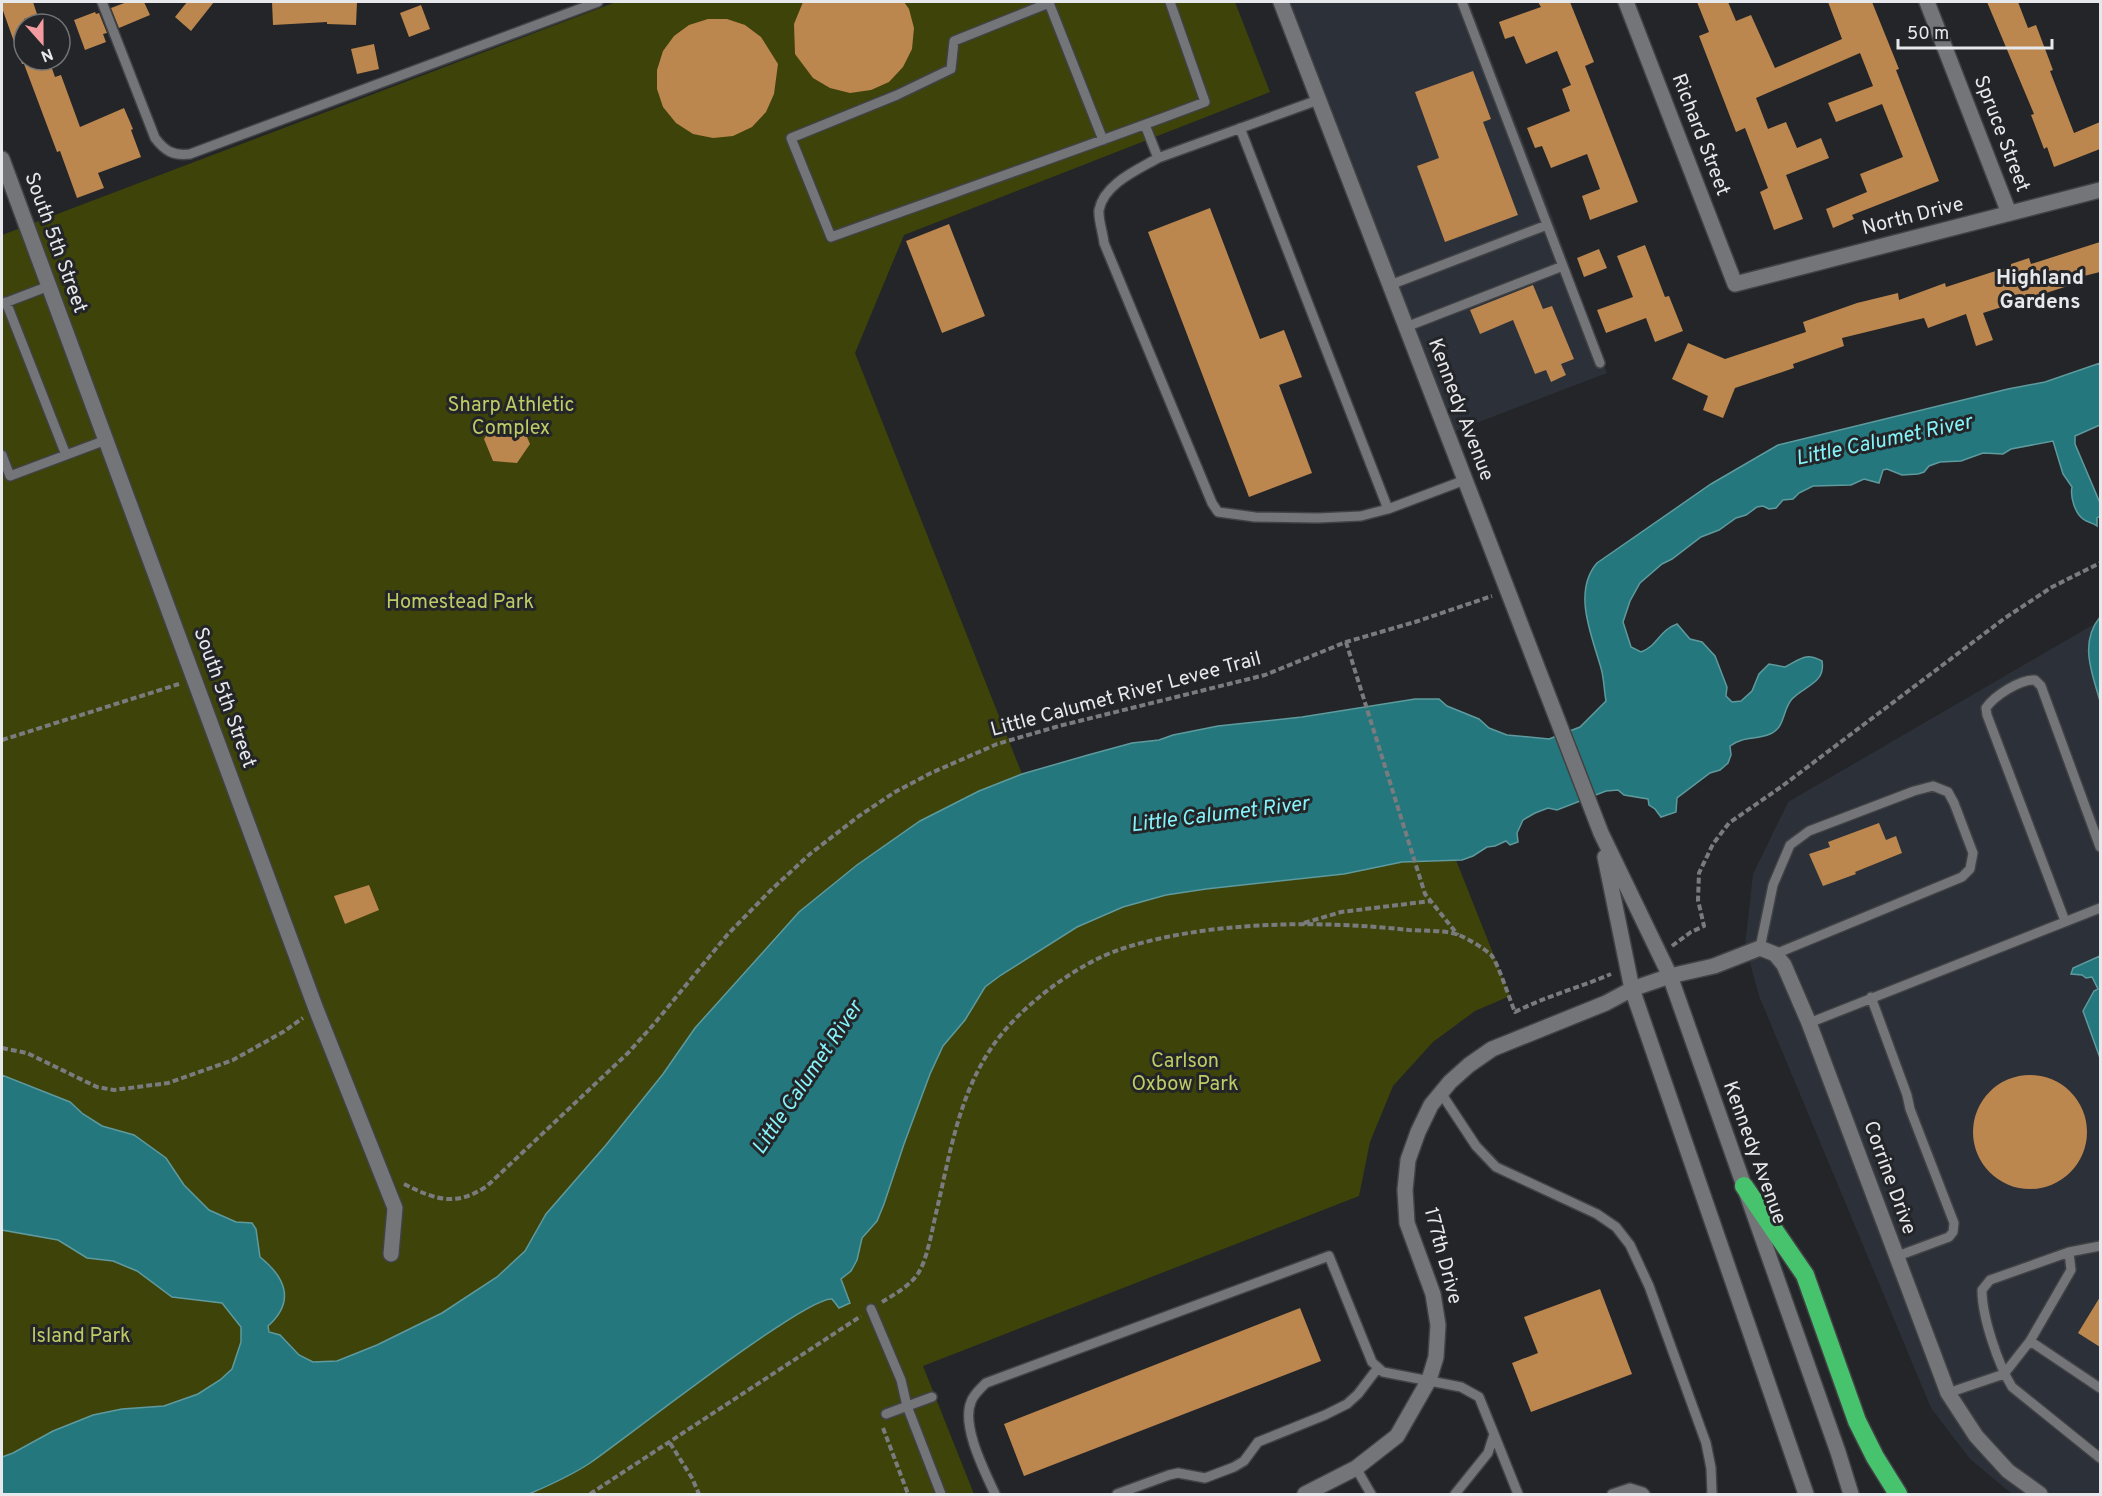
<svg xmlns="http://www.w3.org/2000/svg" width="2102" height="1496" viewBox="0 0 2102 1496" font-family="Overpass,sans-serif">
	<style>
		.built { fill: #2c3038 }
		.green { fill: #3e4309 }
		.water { fill: #24787d; stroke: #5e9a9e; stroke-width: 1.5 }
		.building { fill: #bc864f }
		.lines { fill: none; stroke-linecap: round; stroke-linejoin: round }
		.lane-casing { stroke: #414245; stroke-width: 12 }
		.street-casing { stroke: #414245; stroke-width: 18 }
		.secondary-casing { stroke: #414245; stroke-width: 18 }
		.highway-casing { stroke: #414245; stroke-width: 21 }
		.path { stroke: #7a7b7e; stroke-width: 4; stroke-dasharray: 6 3; stroke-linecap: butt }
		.lane { stroke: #737578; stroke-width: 9 }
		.street { stroke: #737578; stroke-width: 15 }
		.secondary { stroke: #737578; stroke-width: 15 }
		.highway { stroke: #47c26d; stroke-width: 18 }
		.labels { text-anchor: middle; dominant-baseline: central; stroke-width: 6; stroke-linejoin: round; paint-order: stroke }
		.street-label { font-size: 20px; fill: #e7e8eb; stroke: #232528 }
		.park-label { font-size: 20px; fill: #bfcb65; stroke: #232528 }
		.neighbourhood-label { font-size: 21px; font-weight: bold; fill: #e7e8eb; stroke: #232528 }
		.water-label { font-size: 21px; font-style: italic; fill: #85f3f9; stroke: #232528 }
	</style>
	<rect width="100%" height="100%" fill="#232528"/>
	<path class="built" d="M1286 2H1469L1552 216 1607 373 1453 432Z
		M2096 623 2100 635V1494H2012L1970 1459 1931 1408 1759 996 1745 945 1753 874 1788 802Z"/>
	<path class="green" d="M616 2H1235L1270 92 904 235 855 353 1022 774 979 791 857 865 799 912 695 1028 663 1074 606 1145 546 1214 525 1251 497 1277 442 1313 377 1345 337 1361 313 1362 299 1355 285 1339 269 1332 268 1326 275 1319 277 1314 272 1267 260 1257 256 1229 252 1223 236 1222 209 1210 184 1185 166 1158 134 1135 102 1126 83 1114 70 1102 2 1075V235Z
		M1456 860 1510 996 1475 1011 1433 1042 1393 1086 1370 1142 1359 1196 923 1366 974 1494H529C550 1485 572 1475 590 1463 625 1439 805 1296 832 1299L835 1305 844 1286 841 1279 862 1238 877 1221 884 1204 904 1144 930 1074 943 1046 965 1020 985 987 1001 975 1077 927 1123 907 1166 895 1206 889 1344 874 1402 862Z
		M2 1230 59 1240 87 1258 113 1261 137 1271 172 1296 222 1303 241 1327V1342L232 1369 220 1380 198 1394 164 1406 122 1409 2 1457Z"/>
	<path class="water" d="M2100 363V425L2075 436V444L2100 503V516L2097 518V526C2092 522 2088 523 2083 519 2075 513 2070 497 2072 487L2063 474 2053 441 2011 449 2003 454 1983 453 1961 461 1940 462 1929 466 1924 472 1918 474 1902 475 1887 469 1883 470 1879 483 1864 479 1851 485 1813 486 1799 493 1793 499 1783 500 1776 508 1769 509 1763 506 1757 507 1746 515 1736 518 1719 530 1701 537 1672 559 1662 564 1640 583 1630 601 1623 622 1631 647 1641 652C1659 645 1658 631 1677 624L1690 639 1702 642 1715 656 1727 687 1726 696 1732 702 1741 701 1752 691 1759 674 1769 664 1785 667C1801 659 1805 652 1822 661 1826 683 1804 686 1792 699 1782 710 1786 727 1770 734 1756 740 1743 736 1730 746L1731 755 1728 763 1720 770 1710 773 1677 798 1676 812 1661 817 1655 809 1649 805 1648 799 1624 795 1618 790 1606 791 1557 810 1548 808 1535 813 1523 820 1517 833 1518 842 1510 845 1506 841 1495 846 1487 847 1473 856 1462 860 1402 862 1344 874 1206 889 1166 895 1123 907 1077 927 1001 975 985 987 965 1020 943 1046 930 1074 904 1144 884 1204 877 1221 862 1238 857 1260 851 1271 841 1279 850 1303 839 1308 832 1299C806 1296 625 1439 590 1463 572 1475 550 1485 529 1494H2V1457L13 1453 53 1431 93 1415 122 1409 164 1406 198 1394 220 1380 232 1369 241 1342V1327L222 1303 172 1297 137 1271 113 1261 87 1258 58 1240 2 1230V1075L70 1102 83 1114 102 1126 134 1135 166 1158 184 1185 209 1210 236 1222 252 1223 256 1229 260 1257C285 1277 296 1301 268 1326L269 1332 280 1335 299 1355 313 1362 337 1361 377 1345 442 1313 497 1277 525 1251 546 1214 606 1145 663 1074 695 1028 799 912 857 865 920 821 979 791 1022 774 1088 755 1132 743 1159 740 1173 735 1218 726 1302 717 1415 699H1439L1447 706 1479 719 1489 728 1507 735 1549 739 1580 727 1606 701C1604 690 1604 678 1601 668 1592 636 1572 592 1597 563L1711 484 1778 445 2008 389 2045 382Z
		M2100 617V701C2092 673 2079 643 2100 617Z
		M2100 956V1058L2083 1011 2094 991 2098 989 2092 977 2086 978 2082 975 2071 974 2073 968Z"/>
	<path class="building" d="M2 2H33L37 14 24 19V60H49L55 77 61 75 80 127 124 108 133 129 131 130 141 157 98 173 104 188 77 198 60 151 57 152 24 64H22L2 8Z
		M127 2H144L150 15 119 28 111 8Z
		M187 2H214L191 31 175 17Z
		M272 2H357L356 25 327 24V22L273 25Z
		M803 2H904L909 9 914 28 912 49 903 67 889 82 871 90 850 93 830 88 813 78 795 54 794 24Z
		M1538 2H1570L1594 62 1585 66 1638 202 1590 220 1582 196 1600 189 1587 154 1551 168 1542 146 1535 148 1527 128 1570 111 1562 89 1571 85 1557 51 1526 64 1514 36 1505 39 1499 22 1541 7Z
		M1697 2H1728L1736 21 1751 15 1775 68 1842 39 1828 2H1872L1899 69 1896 70 1939 181 1852 215 1854 219 1833 228 1826 209 1867 192 1860 174 1903 157 1882 104 1836 122 1828 103 1873 86 1860 53 1756 98 1768 129 1786 122 1797 148 1821 138 1829 158 1786 175 1803 219 1774 230 1760 192 1768 188 1745 128 1736 132 1699 36 1709 32Z
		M1987 2H2018L2028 28 2036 25 2053 70 2050 71 2074 133 2100 122V149L2054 167 2047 147 2044 149 2031 115 2034 114Z
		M421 5 430 29 409 37 400 13Z
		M95 12 96 14 99 13 107 33 103 34 106 42 85 50 74 20Z
		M708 19H727L745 25 761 37 778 64 774 94 766 112 752 127 733 136 713 138 693 134 676 123 663 107 657 89V70L663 51 674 36 689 25Z
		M374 44 379 69 357 74 351 49Z
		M1473 71 1491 119 1483 122 1518 215 1445 242 1417 166 1439 158 1415 92Z
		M1210 208 1260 339 1284 330 1302 377 1279 385 1312 473 1249 497 1148 232Z
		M949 224 985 316 942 333 906 241Z
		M2100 242V272L2072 279 2074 284 1983 313 1993 340 1976 346 1966 314 1928 328 1924 318 1842 338 1844 346 1793 364 1794 368 1735 388 1723 418 1703 410 1708 396 1672 379 1688 343 1725 359 1806 332 1803 322 1857 303 1898 293 1899 300 1945 283 1946 287 2011 266V264L2029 258 2031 264Z
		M1645 245 1665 297 1669 296 1683 331 1655 342 1646 318 1606 333 1597 310 1633 297 1617 256Z
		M1599 249 1607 268 1584 277 1577 258Z
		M1533 285 1543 309 1552 306 1574 359 1561 364 1566 375 1551 382 1546 370 1535 374 1513 320 1480 334 1470 310Z
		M496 420 520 421 530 444 517 463 493 461 484 439Z
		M1879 823 1886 840 1896 836 1902 853 1855 872 1856 874 1823 886 1809 854 1830 847 1828 842Z
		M369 885 379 910 345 924 334 896Z
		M1973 1132a57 57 0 1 1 114 0a57 57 0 1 1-114 0Z
		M1600 1289 1632 1374 1531 1412 1512 1363 1538 1353 1524 1317Z
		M2100 1297V1347L2078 1333Z
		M1300 1308 1321 1361 1024 1476 1004 1424Z"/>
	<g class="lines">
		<defs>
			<path id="lane" d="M102 2 155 138C165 151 173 156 190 154L598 2
				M1462 2 1600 363
				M1145 125 1158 158 1318 100
				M1240 128 1388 509 1465 480
				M1103 140 1049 3 954 41 951 69 897 95 791 138 831 237C956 192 1081 149 1205 102L1170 2
				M1158 158C1137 170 1104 184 1099 210 1098 219 1103 233 1104 243L1212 503 1218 512 1255 517 1318 518 1361 516 1388 509
				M1390 285 1547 225
				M6 302 66 455
				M2 304 49 286
				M1406 327 1563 266
				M2 455 10 476 106 440
				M2065 921 1987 715 1986 708C1994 696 2020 679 2035 680L2041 686 2100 847
				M1760 948 1773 885 1790 845 1809 831 1914 791 1933 786 1948 792 1954 803 1973 853 1970 869 1962 877 1775 954
				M1871 997 1907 1095 1910 1109 1954 1223 1953 1232 1949 1237 1895 1257
				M1809 1023 2100 908
				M1441 1093 1476 1146 1496 1167 1597 1214 1616 1227 1630 1245 1649 1286 1706 1443 1711 1468 1712 1494
				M2100 1246 2069 1252 1990 1280 1982 1290C1982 1317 1998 1364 2012 1387L2100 1458
				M871 1309 901 1380 907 1406 941 1494
				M2030 1341 2100 1388
				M1948 1393 2004 1374 2030 1341 2071 1270 2069 1252
				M886 1414 932 1397
				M1494 1434 1518 1494
				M1356 1468 1371 1494
				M995 1494C985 1472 961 1426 971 1402 973 1395 980 1389 986 1383L1329 1256 1372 1362 1383 1372 1461 1387 1479 1397 1494 1434 1488 1453 1455 1494
				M1117 1494 1169 1475 1178 1473 1205 1478 1234 1467 1244 1461 1258 1442 1325 1415 1347 1404 1358 1394 1377 1369
				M1612 1494 1630 1488 1643 1492 1645 1494"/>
			<path id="street" d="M1626 2 1735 284 2100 190
				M1927 2 2009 213
				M2 159 316 1009 395 1208 391 1254
				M1670 976 1714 966 1760 948 1775 954 1784 965 1809 1023 1948 1393 1976 1436 2008 1471 2040 1494"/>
			<path id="secondary" d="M1281 2 1601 833 1670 976 1838 1452 1851 1494
				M1605 857 1632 989 1806 1494
				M1305 1494 1356 1468 1397 1436 1429 1380 1436 1357 1438 1325 1433 1294 1407 1223 1405 1190 1408 1160 1418 1132 1431 1105 1450 1082 1469 1065 1492 1049 1606 1003 1632 989 1670 976"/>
			<path id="highway" d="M1744 1186 1805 1275 1857 1421 1875 1457 1898 1494"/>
		</defs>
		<use href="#lane" class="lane-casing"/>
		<use href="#street" class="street-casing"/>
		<use href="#secondary" class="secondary-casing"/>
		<use href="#highway" class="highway-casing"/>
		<path class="path" d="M1346 642 1425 894 1458 935
			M2 740 179 684
			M1304 923 1341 912 1431 901
			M1672 946 1691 932 1704 926 1698 900 1699 873 1713 844 1729 823 1781 787 2005 618 2052 587 2100 563
			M2 1048 27 1053 97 1087 114 1090 168 1083 233 1060 283 1032 303 1018
			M404 1184C436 1200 456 1207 487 1186L628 1053 654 1024 728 934 771 890 810 854 859 816 895 792 931 773 997 744 1059 726 1265 675 1346 642 1415 622 1492 596
			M882 1302C895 1294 913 1284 920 1270 928 1256 933 1225 937 1209 950 1153 959 1095 992 1047 1018 1008 1076 964 1121 949 1207 921 1319 920 1409 930 1423 931 1446 930 1459 935 1468 939 1482 947 1490 954 1497 959 1510 1001 1515 1012 1546 996 1579 988 1611 974
			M883 1428 908 1494
			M670 1443 692 1478 699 1494
			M590 1494 861 1316"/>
		<use href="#lane" class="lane"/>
		<use href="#street" class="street"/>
		<use href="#secondary" class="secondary"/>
		<use href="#highway" class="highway"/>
	</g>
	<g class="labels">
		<g class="street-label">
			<text transform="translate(2001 134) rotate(69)">Spruce Street</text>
			<text transform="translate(1700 135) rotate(69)">Richard Street</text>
			<text transform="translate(1913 217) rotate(-14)">North Drive</text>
			<text transform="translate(55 243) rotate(70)">South 5th Street</text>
			<text transform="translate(1460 410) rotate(69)">Kennedy Avenue</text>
			<text transform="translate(1126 695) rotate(-15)">Little Calumet River Levee Trail</text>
			<text transform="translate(224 698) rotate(70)">South 5th Street</text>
			<text transform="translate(1754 1153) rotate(70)">Kennedy Avenue</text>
			<text transform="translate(1889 1178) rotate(70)">Corrine Drive</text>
			<text transform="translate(1442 1256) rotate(75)">177th Drive</text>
		</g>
		<g class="park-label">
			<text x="511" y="406">Sharp Athletic<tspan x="511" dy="23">Complex</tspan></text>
			<text x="460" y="603">Homestead Park</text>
			<text x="1185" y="1062">Carlson<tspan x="1185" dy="23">Oxbow Park</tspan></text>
			<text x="81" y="1337">Island Park</text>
		</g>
		<g class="neighbourhood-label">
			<text x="2040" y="278">Highland<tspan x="2040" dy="24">Gardens</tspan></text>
		</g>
		<g class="water-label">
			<text transform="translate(1884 441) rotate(-12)">Little Calumet River</text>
			<text transform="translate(1220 815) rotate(-7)">Little Calumet River</text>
			<text transform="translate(808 1078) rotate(-56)">Little Calumet River</text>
		</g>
	</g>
	<rect width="2102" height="1496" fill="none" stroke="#e7e8eb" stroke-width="6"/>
	<g transform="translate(42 42) rotate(159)"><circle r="28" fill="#232528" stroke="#717376" stroke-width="1.5"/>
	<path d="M0-4.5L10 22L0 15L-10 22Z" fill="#f49b9f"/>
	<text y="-9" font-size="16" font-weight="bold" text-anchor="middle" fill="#e7e8eb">N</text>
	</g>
	<path d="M1898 39v9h154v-9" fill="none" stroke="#e7e8eb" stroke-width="3"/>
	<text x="1907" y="39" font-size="18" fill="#e7e8eb" stroke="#232528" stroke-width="4.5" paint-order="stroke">50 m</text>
</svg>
